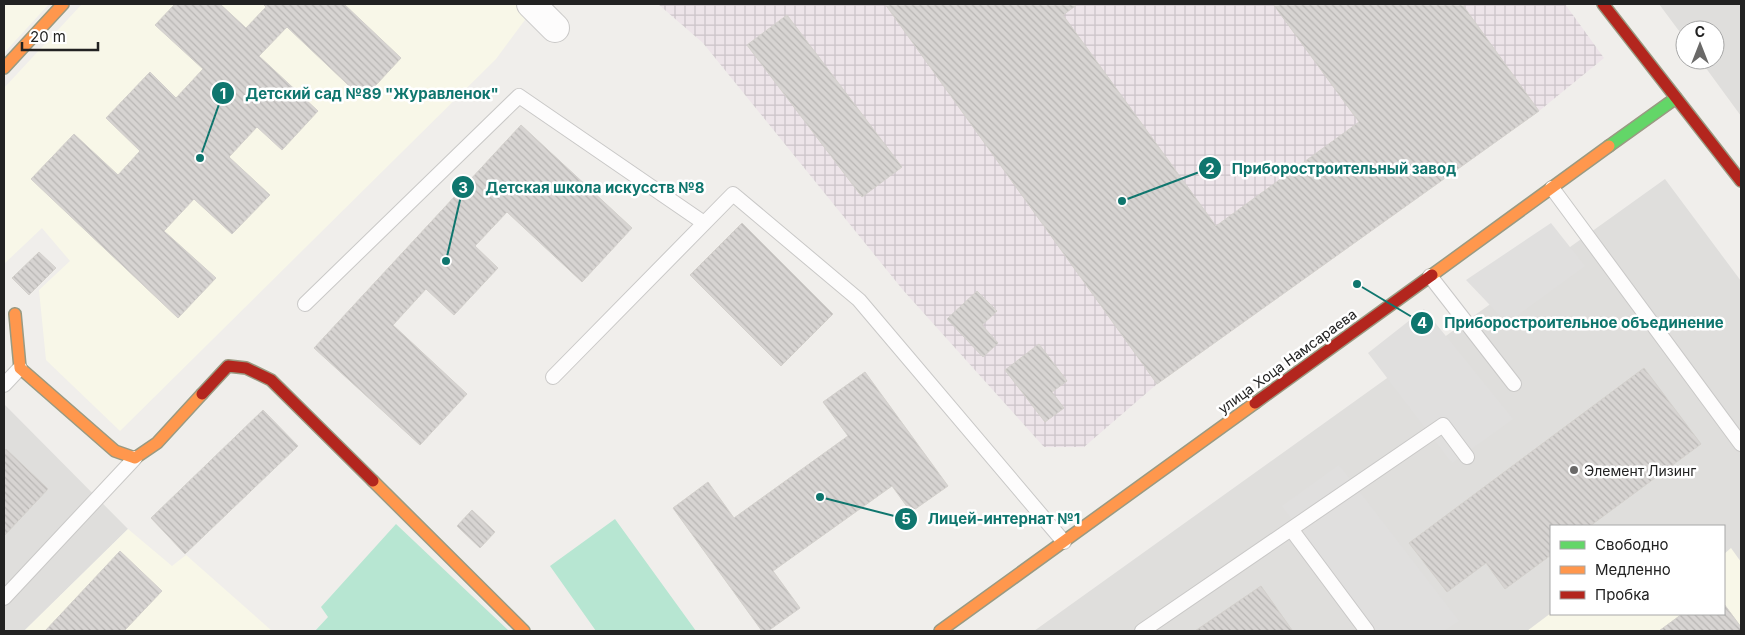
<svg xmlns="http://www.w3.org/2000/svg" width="1745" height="635" viewBox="0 0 1745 635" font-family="Inter,sans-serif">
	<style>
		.residential { fill: #dfdedc; fill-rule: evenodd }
		.industrial { fill: url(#industrial-grid) }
		.education { fill: #f8f7e8 }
		.pitch { fill: #b7e6d2 }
		.parking { fill: #e0dfde }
		.building { fill: url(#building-back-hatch); stroke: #d3d0cc }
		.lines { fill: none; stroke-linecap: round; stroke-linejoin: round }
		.lane-casing { stroke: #c9c8c7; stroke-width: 16 }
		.street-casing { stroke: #c9c8c7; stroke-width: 30 }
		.fast-casing { stroke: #999a82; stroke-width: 14 }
		.slow-casing { stroke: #999a82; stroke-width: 14 }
		.jam-casing { stroke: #999a82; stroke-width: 14 }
		.lane { stroke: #fdfcfc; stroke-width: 14 }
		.street { stroke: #fdfcfc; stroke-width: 28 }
		.fast { stroke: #63d668; stroke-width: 11 }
		.slow { stroke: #ff974d; stroke-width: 11 }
		.jam { stroke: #b3261e; stroke-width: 11 }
		.poi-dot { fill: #6a6968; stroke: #fff; stroke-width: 2 }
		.labels { text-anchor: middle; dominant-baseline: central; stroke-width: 5; stroke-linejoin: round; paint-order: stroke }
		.street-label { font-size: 14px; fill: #222; stroke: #fff }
		.poi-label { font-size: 14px; fill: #222; stroke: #fff; text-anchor: start }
		.leader { fill: none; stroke: #0f766e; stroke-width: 2 }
		.callout-dot { fill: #0f766e; stroke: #fff; stroke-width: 2 }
		.mark-label { font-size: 15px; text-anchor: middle; font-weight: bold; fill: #fff }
		.callout-label { font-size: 15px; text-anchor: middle; font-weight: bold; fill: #0f766e; stroke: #fff; stroke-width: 5; stroke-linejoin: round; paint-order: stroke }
	</style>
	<defs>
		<pattern id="industrial-grid" width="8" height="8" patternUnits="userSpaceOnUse" patternTransform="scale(1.25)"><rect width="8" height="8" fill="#ede4e9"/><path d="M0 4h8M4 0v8" fill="none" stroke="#cbc3c8"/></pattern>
		<pattern id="building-back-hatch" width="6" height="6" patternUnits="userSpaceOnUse" patternTransform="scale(1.25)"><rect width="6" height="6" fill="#d7d4d2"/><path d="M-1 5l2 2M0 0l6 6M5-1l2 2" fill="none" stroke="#b8b6b4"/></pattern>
	</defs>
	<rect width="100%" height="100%" fill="#f0eeeb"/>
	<path class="residential" d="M1659 4H1741V116L1700 60H1715V30H1685V39Z
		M1665 179 1741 281V631H1034ZM1551 526H1724V614H1551Z
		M4 404 128 529 24 631H4Z"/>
	<path class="industrial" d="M658 4H1565L1604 58 1539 111 1157 384 1084 447H1044L903 290 703 43Z"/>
	<path class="education" d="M4 4H49L4 53Z
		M82 4H534L536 5 496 59 120 431 46 360 39 290 70 261 42 228 4 264V88Z
		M128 529 172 566 186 555 272 631H24Z
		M1731 548 1741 562V631H1527L1551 613 1724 614V554Z"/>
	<path class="pitch" d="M615 519 696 631H596L550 566Z
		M396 524 509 631H315L328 617 321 607Z"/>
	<path class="parking" d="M1551 223 1585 266 1507 323 1466 280Z
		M1424 309 1513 419 1452 463 1368 353Z
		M1339 465 1459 621 1444 631H1376L1282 506Z"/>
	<path class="building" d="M175 4H220L246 28 266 7 263 4H344L401 58 363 99 287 27 259 56 318 111 282 150 257 127 229 157 270 195 232 234 194 199 164 231 216 278 178 318 31 179 74 134 118 175 140 151 106 118 150 72 176 98 203 69 155 25Z
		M885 4H1078L1063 15 1216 226 1359 122 1273 4H1462L1539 111 1157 384Z
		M787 15 902 167 862 197 747 45Z
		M521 125 632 228 582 282 507 212 475 246 498 268 454 315 426 289 393 325 467 394 420 445 314 348Z
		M742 223 833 314 781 366 690 275Z
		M39 252 56 268 29 295 12 278Z
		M977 291 997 311 982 325 998 343 983 357 947 319Z
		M1039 344 1067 381 1052 392 1064 408 1045 422 1005 370Z
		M1644 368 1701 444 1590 526H1551V555L1505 589 1486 563 1447 592 1409 543Z
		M865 372 948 486 911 512 892 486 773 571 800 608 768 631H762L673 508 708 482 734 518 848 436 823 402Z
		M263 410 298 446 185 554 151 518Z
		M6 449 48 489 4 536V452Z
		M472 510 495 532 480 548 457 526Z
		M120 551 162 591 124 631H45Z
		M1261 586 1292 630 1290 631H1195Z
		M1724 604 1741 627V631H1659L1682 614H1724Z"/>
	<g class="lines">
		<defs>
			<path id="lane" d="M1552 188 1741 444
				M1430 276 1514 384
				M305 304 519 96 704 223
				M553 377 733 194 859 300 1064 542
				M4 385 20 368
				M1291 529 1443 425 1467 457
				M4 598 135 458
				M1142 631 1291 529 1367 631"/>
			<path id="street" d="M531 4 555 28"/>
			<path id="fast" d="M1609 146 1676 98"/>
			<path id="slow" d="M4 68 63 4
				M1432 275 1609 146
				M15 314 20 368 115 451 135 458 157 443 202 394
				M373 481 524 631
				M940 631 1255 403"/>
			<path id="jam" d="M1603 4 1741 181
				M202 394 228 366 246 368 271 380 373 481
				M1255 403 1432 275"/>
		</defs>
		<use href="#lane" class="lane-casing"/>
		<use href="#street" class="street-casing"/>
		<use href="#fast" class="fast-casing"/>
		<use href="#slow" class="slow-casing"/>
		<use href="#jam" class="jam-casing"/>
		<use href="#lane" class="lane"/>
		<use href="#street" class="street"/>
		<use href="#fast" class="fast"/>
		<use href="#slow" class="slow"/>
		<use href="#jam" class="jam"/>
	</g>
	<circle class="poi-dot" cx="1574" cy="470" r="5"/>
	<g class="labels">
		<g class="street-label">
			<text transform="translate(1287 361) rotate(-36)">улица Хоца Намсараева</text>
		</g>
		<g class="poi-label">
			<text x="1584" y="470">Элемент Лизинг</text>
		</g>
	</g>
	<path class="leader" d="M200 158L223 93M1122 201L1210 168M446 261L463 187M1357 284L1422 323M820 497L906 519"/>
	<g class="callout-dot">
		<circle cx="200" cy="158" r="5"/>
		<circle cx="1122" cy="201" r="5"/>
		<circle cx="446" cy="261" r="5"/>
		<circle cx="1357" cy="284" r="5"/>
		<circle cx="820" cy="497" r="5"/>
		<circle cx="223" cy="93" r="12"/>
		<circle cx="1210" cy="168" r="12"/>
		<circle cx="463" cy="187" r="12"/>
		<circle cx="1422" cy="323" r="12"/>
		<circle cx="906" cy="519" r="12"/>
	</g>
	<g class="mark-label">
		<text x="223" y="99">1</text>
		<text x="1210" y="174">2</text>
		<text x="463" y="193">3</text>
		<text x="1422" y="328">4</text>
		<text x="906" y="524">5</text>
	</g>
	<g class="callout-label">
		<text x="372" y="99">Детский сад №89 "Журавленок"</text>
		<text x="1344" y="174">Приборостроительный завод</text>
		<text x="595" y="193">Детская школа искусств №8</text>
		<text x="1584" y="328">Приборостроительное объединение</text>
		<text x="1004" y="524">Лицей-интернат №1</text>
	</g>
	<rect width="1745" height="635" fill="none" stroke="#222222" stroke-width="10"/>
	<rect x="1550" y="525" width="175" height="90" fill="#ffffff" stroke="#a7a7a7"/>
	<rect x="1560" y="541" width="25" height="8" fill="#63d668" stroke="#a7a7a7"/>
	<text x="1595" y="550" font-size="15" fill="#222222">Свободно</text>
	<rect x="1560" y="566" width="25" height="8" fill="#ff974d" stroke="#a7a7a7"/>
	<text x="1595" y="575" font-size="15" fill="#222222">Медленно</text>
	<rect x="1560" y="591" width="25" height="8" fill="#b3261e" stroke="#a7a7a7"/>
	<text x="1595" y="600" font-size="15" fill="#222222">Пробка</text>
	<g transform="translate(1700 45)"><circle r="24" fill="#ffffff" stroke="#a7a7a7"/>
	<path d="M0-4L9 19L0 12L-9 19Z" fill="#6a6968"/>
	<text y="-8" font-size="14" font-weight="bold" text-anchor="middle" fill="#222222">С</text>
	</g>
	<path d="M22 42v8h76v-8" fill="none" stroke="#222222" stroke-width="2.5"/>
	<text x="30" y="42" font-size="15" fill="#222222" stroke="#ffffff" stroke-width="4" paint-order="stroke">20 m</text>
</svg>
